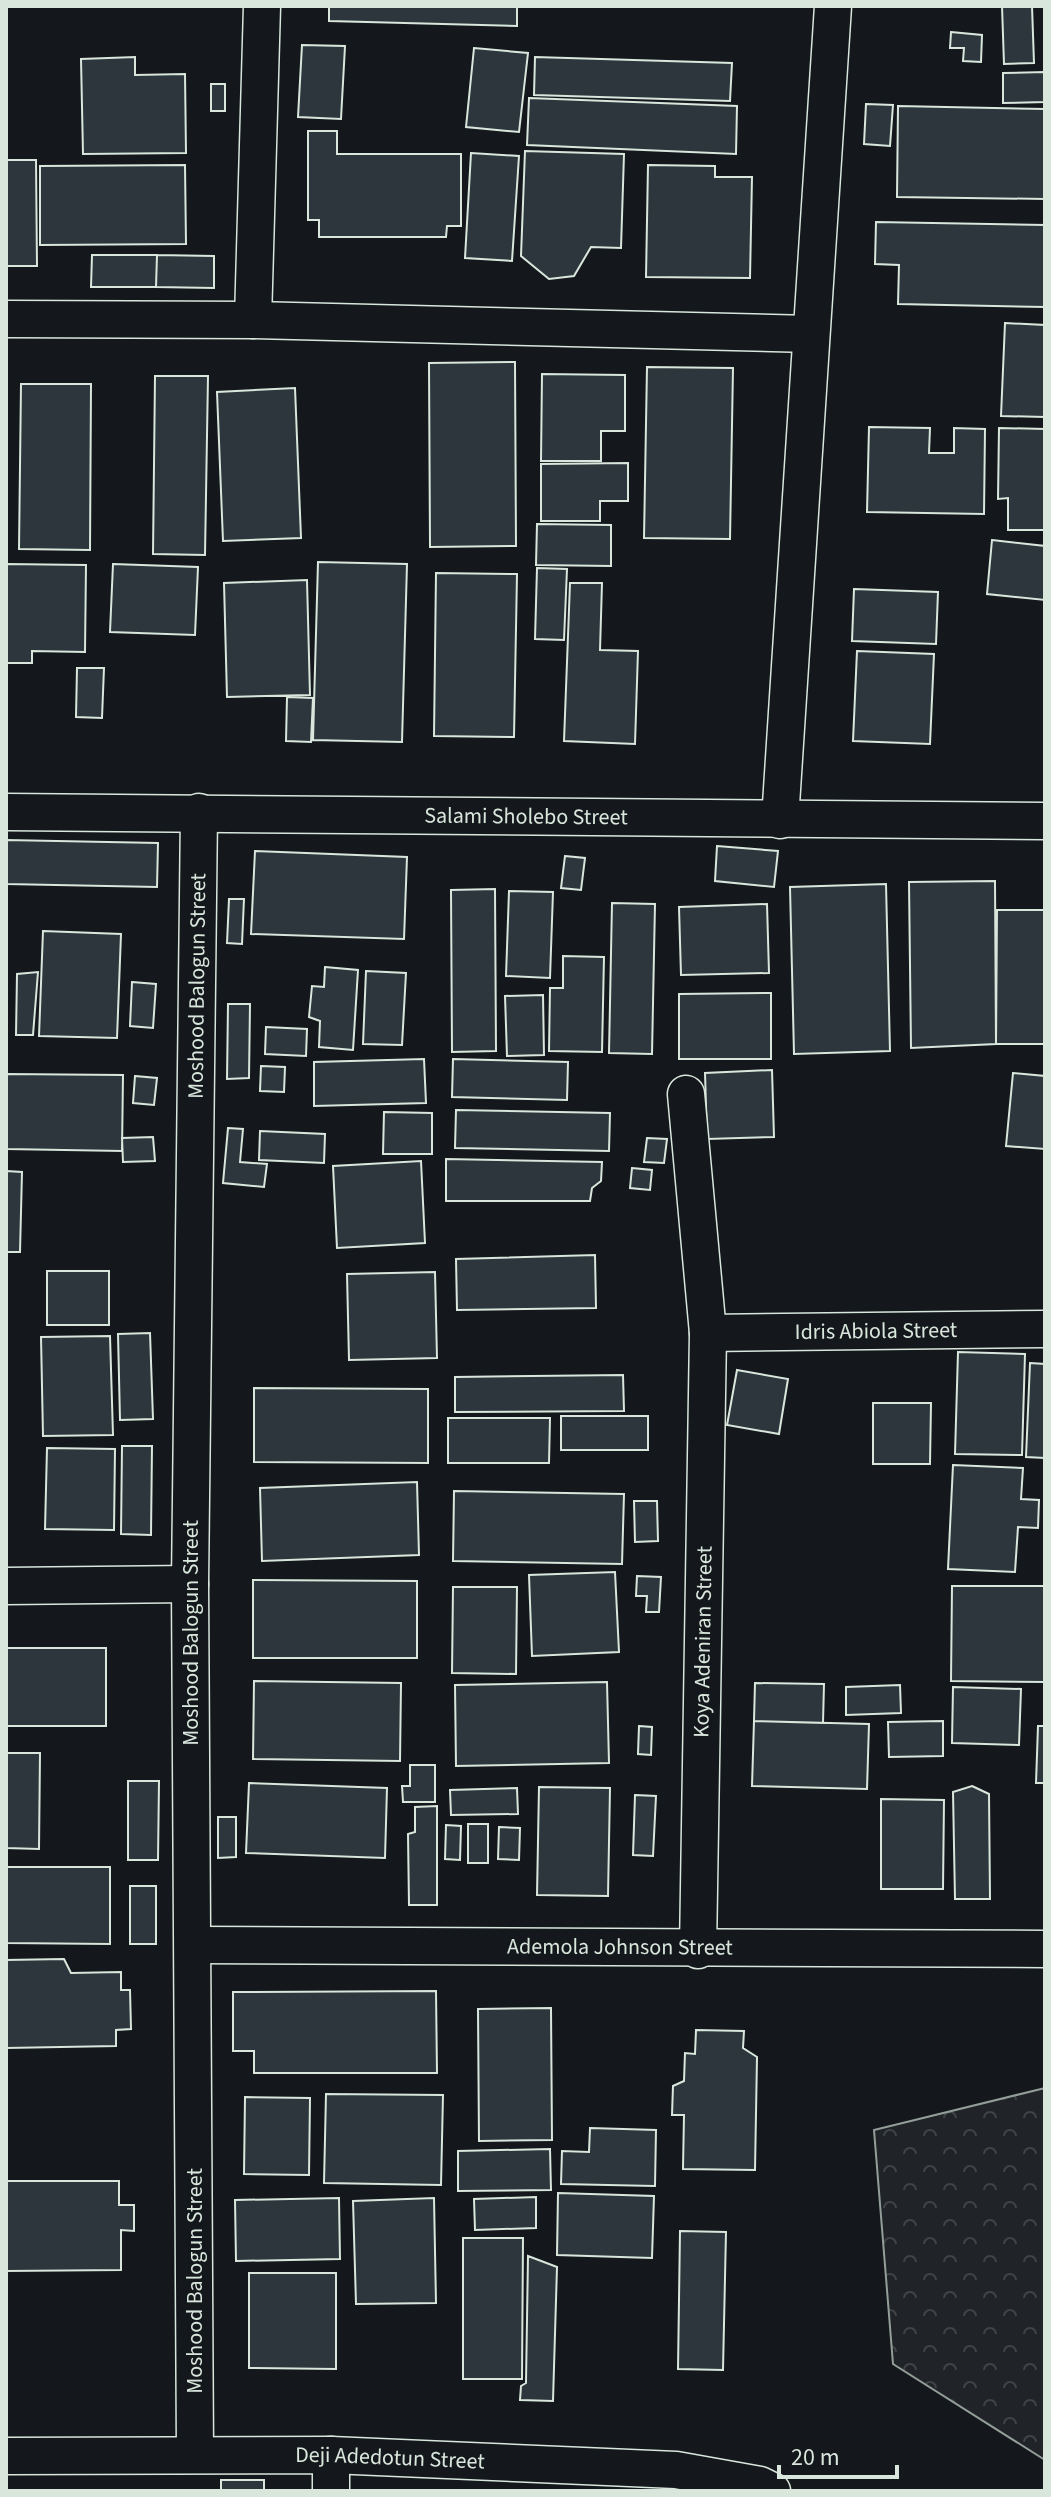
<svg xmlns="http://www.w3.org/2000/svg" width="1051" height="2497" viewBox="0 0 1051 2497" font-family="'Source Sans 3',sans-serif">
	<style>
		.forest { fill: url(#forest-crowns); stroke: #939e99; stroke-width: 2 }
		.building { fill: #2c363c; stroke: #d8e6dc; stroke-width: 2 }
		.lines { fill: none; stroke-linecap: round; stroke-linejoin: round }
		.minor-casing { stroke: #d8e6dc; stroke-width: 39 }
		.minor { stroke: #14181c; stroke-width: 36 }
		.labels { text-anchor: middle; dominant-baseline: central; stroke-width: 6; stroke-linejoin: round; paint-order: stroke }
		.street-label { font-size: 22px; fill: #d8e6dc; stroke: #14181c }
	</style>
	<defs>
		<pattern id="forest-crowns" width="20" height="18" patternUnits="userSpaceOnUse" patternTransform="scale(2)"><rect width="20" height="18" fill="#202428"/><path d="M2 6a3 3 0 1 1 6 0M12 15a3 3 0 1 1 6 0" fill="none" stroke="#404447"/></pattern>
	</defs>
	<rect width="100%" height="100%" fill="#14181c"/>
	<path class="forest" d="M1045 2088V2460L893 2364 874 2130Z"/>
	<path class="building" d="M329 6H517V26L329 21Z
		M1002 6H1032L1034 63 1004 64Z
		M951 32 982 35 981 62 963 61 964 48H950Z
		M302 45 345 46 341 119 298 117Z
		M474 48 528 53 519 132 466 127Z
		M135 57V75L185 74 186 153 83 154 81 59Z
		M535 57 732 63 730 101 534 95Z
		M1045 72V102L1003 103V73Z
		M211 84H225V111H211Z
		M529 98 737 106 736 154 527 145Z
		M866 104 893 105 890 146 864 144Z
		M898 106 1045 109V199L897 197Z
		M308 131H337V154H461V226H447L446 237H319V220H308Z
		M525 151 624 154 621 248 591 247 574 276 549 279 521 256Z
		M471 153 519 156 512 261 465 258Z
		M6 160H36L37 266H6Z
		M185 165 186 244 40 245V166Z
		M648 165 715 166V177H752L750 278 646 277Z
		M876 222 1045 225V307L898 304 899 265 875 264Z
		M92 255H157L156 287H91Z
		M157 255 214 256V288L156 287Z
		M1005 323 1045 325V417L1001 416Z
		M515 362 516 546 430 547 429 363Z
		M647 367 733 368 730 539 644 538Z
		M542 374 625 375V431H601V461H541Z
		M155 376H208L205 555 153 554Z
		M21 384H91L90 550 19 549Z
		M295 388 301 538 223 541 217 392Z
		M869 427 930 428 929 453H954V428L985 429 984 514 867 512Z
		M999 428 1045 429V530H1008V498L998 499Z
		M628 463V501H600V521H541V464Z
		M537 524 611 525V566L536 565Z
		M992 540 1045 546V600L987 594Z
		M318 562 407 564 402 742 313 740Z
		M6 564 86 565 85 652 32 651V663H6Z
		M113 564 198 567 195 635 110 632Z
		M537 568 567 569 564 640 535 639Z
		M436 573 517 574 514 737 434 736Z
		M307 580 310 695 227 697 224 583Z
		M570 583H602L600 650 638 651 635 744 564 741Z
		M854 589 938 592 936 644 852 641Z
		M857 651 934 654 930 744 853 741Z
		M77 668H104L102 718 76 717Z
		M287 697 313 698 311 742 286 741Z
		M6 840 158 843 157 887 6 884Z
		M717 846 778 851 774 887 715 881Z
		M255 851 407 857 404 939 251 934Z
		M565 856 585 858 581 890 561 888Z
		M995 881 996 1044 911 1048 909 882Z
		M886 884 890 1051 794 1054 790 887Z
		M495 889 496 1051 452 1052 451 890Z
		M509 891 553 892 550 978 506 976Z
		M229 899H244L242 944 227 943Z
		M612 903 655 904 652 1054 609 1053Z
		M767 904 769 973 681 975 679 907Z
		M997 910H1045V1044H996Z
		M43 931 121 934 117 1038 39 1036Z
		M563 956 604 957 602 1052 549 1051 550 988H563Z
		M325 967 358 970 353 1050 319 1047 320 1021 309 1017 312 986 324 987Z
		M366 971 406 973 402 1045 363 1044Z
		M38 972 33 1035H16L17 974Z
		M132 982 156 984 153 1028 130 1026Z
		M771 993V1059H679V994Z
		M543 995 544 1055 507 1056 505 996Z
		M228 1004H250L249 1078 227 1079Z
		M266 1027 307 1029 306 1056 265 1054Z
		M424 1059 426 1103 314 1106V1062Z
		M453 1059 568 1062 567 1100 452 1097Z
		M261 1066 285 1067 284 1092 260 1091Z
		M772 1070 774 1137 707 1139 705 1073Z
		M1013 1073 1045 1076V1149L1006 1146Z
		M6 1074 123 1075 122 1151 6 1149Z
		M135 1076 157 1078 154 1105 133 1103Z
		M456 1110 610 1113 609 1151 455 1148Z
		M384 1112 432 1113V1154H383Z
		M228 1128 243 1129 240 1162 267 1164 264 1187 223 1183Z
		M260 1131 325 1134 324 1163 259 1160Z
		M153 1137 155 1161 123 1162 122 1138Z
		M647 1138 667 1139 664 1163 644 1162Z
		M446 1159 602 1162 601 1181 592 1188 590 1201H446Z
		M421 1161 425 1243 337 1248 333 1166Z
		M632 1168 652 1170 650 1190 630 1188Z
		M6 1171 22 1172 20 1252H6Z
		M595 1255 596 1308 457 1310 456 1259Z
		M47 1271H109V1325H47Z
		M435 1272 437 1358 349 1360 347 1274Z
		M150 1333 153 1419 120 1420 118 1334Z
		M110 1336 113 1435 43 1436 41 1337Z
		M958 1352 1025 1354 1022 1455 955 1454Z
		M1030 1363 1045 1364V1458L1026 1457Z
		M737 1370 788 1379 779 1434 727 1425Z
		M623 1375 624 1411 455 1412V1377Z
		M254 1388 428 1389V1463L254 1462Z
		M873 1403H931L930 1464H873Z
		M561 1416H648V1450H561Z
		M448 1418H550L549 1463H448Z
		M122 1446H152L151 1535 121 1534Z
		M47 1448 115 1449 114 1530 45 1529Z
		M953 1465 1023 1468 1021 1499 1039 1500 1038 1528 1018 1527 1015 1572 948 1569Z
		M417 1482 419 1555 262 1561 260 1488Z
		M454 1491 624 1494 622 1564 453 1561Z
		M634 1501H657L658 1541 635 1542Z
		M615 1572 619 1652 532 1656 529 1575Z
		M637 1576 661 1577 659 1612H646L647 1596H636Z
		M253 1580 417 1581V1658H253Z
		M952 1586H1045V1682L951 1681Z
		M453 1587H517L516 1674 452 1673Z
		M6 1648H106V1726H6Z
		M254 1681 401 1683 400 1761 253 1759Z
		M607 1682 609 1763 456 1766 455 1685Z
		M755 1683 824 1684 823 1723 754 1721Z
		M900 1685 901 1713 846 1715V1687Z
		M953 1687 1021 1689 1019 1745 952 1743Z
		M754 1721 869 1724 867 1789 752 1786Z
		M943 1721V1756L889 1757 888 1722Z
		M639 1726 652 1727 651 1755 638 1754Z
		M1038 1726H1045V1783H1036Z
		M6 1753H40L39 1849 6 1848Z
		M410 1765H435V1802H403L402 1786H410Z
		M128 1781H159L158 1860H128Z
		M249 1783 387 1788 385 1858 246 1853Z
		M972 1786 989 1794 990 1899H955L953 1792Z
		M539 1787 610 1788 608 1896 537 1895Z
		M517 1788 518 1814 451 1815 450 1790Z
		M635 1795 656 1796 653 1856 633 1855Z
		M881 1799 944 1800 943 1889H881Z
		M437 1806V1905H409L408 1834 415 1832V1807Z
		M218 1817H236V1857L218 1858Z
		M468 1824H488V1863H468Z
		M446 1825 461 1826 460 1860 445 1859Z
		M499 1827 520 1828 519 1860 498 1859Z
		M6 1867H110V1944L6 1943Z
		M130 1886H156V1944H130Z
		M64 1959 71 1973 121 1972V1990H130L131 2029 116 2030V2046L6 2048V1960Z
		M436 1991 437 2073H254V2051H233V1992Z
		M551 2008 552 2140 479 2141 478 2009Z
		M696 2030 744 2031 743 2048 757 2057 755 2170 683 2169 684 2115H672L673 2086 684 2081 685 2053 695 2054Z
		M326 2094 443 2095 441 2185 324 2183Z
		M245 2097 310 2098 309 2175 244 2174Z
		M590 2128 656 2130 655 2186 561 2184 562 2151 589 2152Z
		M550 2149 551 2190 458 2191V2151Z
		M6 2181H119V2205H134V2231L121 2230V2270L6 2271Z
		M558 2193 654 2196 652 2258 557 2255Z
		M536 2197V2228L475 2230 474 2199Z
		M339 2198 340 2259 236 2261 235 2200Z
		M434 2198 436 2303 356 2304 353 2201Z
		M680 2231 726 2232 723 2370 678 2369Z
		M463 2238H523L522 2379H463Z
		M528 2256 557 2267 553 2401 520 2400 521 2386 526 2383Z
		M249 2273H336V2369L249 2368Z
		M221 2480H264V2491H221Z"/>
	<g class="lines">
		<defs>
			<g id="minor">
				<path d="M6 319 253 320 811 334"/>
				<path d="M253 320 262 6"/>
				<path id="s1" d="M6 812 1045 821"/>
				<path d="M780 820 833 6"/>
				<path d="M686 1094 708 1333 698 1950"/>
				<path id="s2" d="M708 1333 1045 1329"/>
				<path d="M6 1586 190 1584"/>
				<path id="s3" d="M194 1945 1045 1949"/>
				<path id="s4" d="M195 2454 190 1584 199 812"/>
				<path id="s5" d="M6 2456 331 2455 676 2470 760 2485 772 2491"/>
				<path d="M331 2491V2455"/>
			</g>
		</defs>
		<use href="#minor" class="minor-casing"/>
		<use href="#minor" class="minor"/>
	</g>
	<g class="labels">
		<g class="street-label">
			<text stroke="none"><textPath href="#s1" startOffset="520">Salami Sholebo Street</textPath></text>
			<text stroke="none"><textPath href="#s4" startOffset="1468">Moshood Balogun Street</textPath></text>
			<text stroke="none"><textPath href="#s2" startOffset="168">Idris Abiola Street</textPath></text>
			<text transform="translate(191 1633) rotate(-90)">Moshood Balogun Street</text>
			<text transform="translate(703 1642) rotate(-89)">Koya Adeniran Street</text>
			<text stroke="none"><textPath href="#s3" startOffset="426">Ademola Johnson Street</textPath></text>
			<text transform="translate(195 2281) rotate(-90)">Moshood Balogun Street</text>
			<text stroke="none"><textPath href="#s5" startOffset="384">Deji Adedotun Street</textPath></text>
		</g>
	</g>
	<rect width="1051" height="2497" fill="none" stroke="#d8e6dc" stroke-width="16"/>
	<path d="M779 2465v12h118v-12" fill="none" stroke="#d8e6dc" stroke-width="4"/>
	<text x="791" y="2465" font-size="24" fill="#d8e6dc" stroke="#14181c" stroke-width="6" paint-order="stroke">20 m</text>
</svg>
